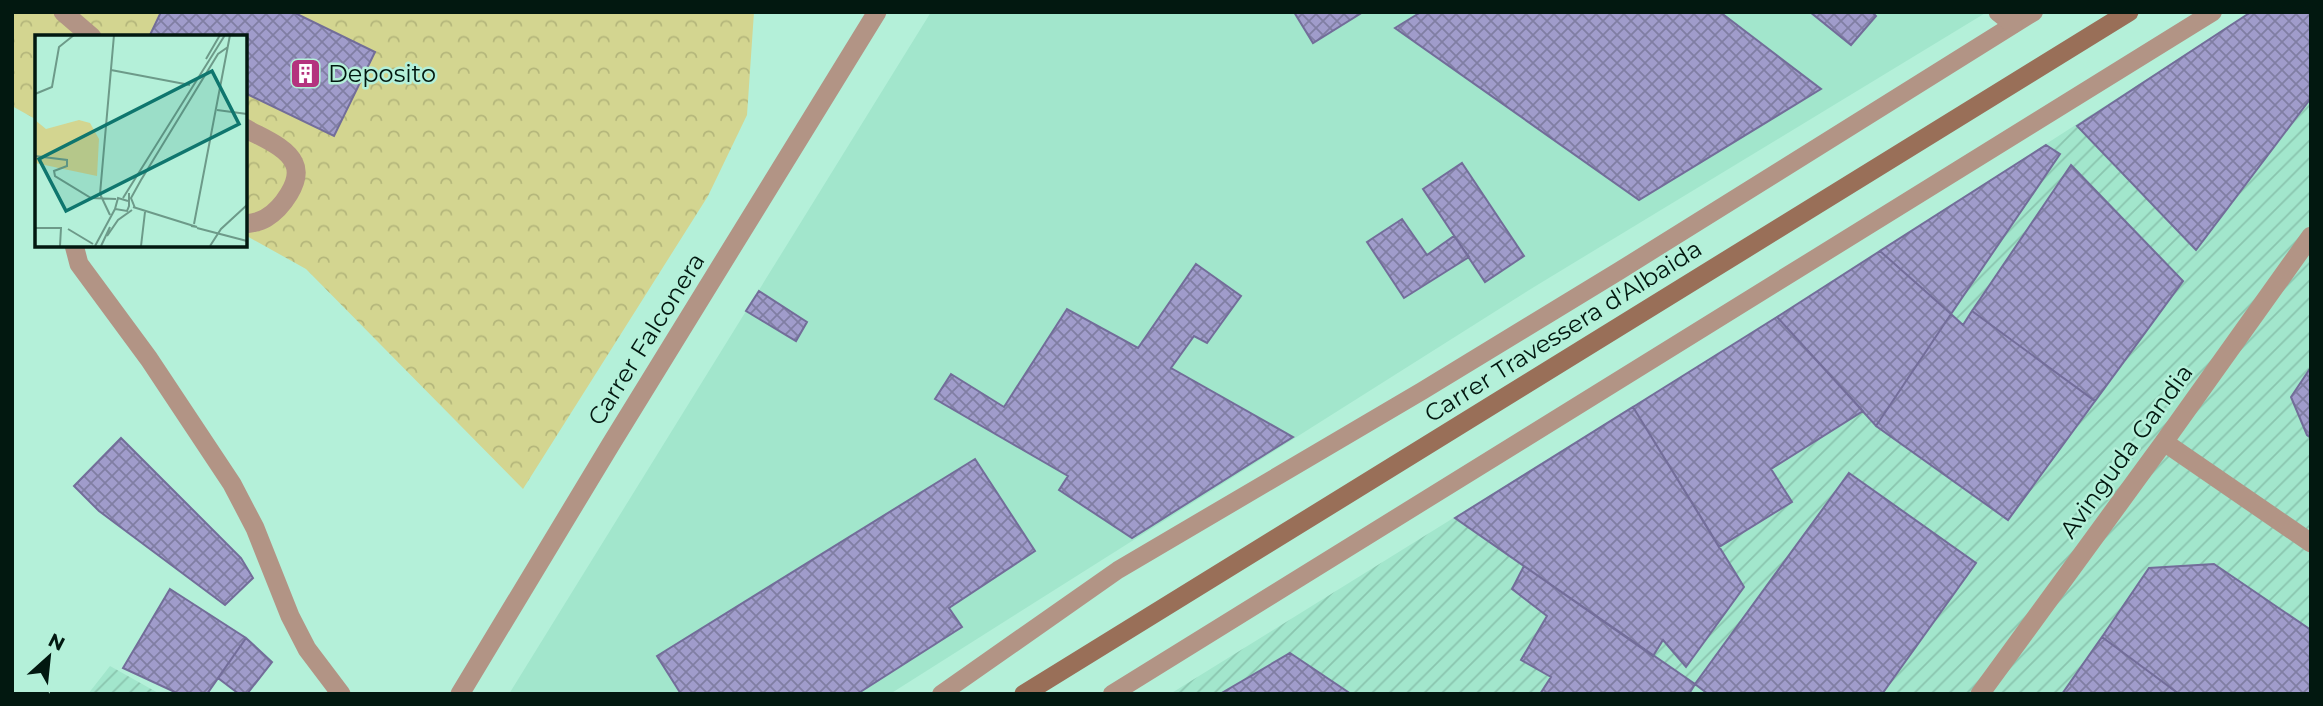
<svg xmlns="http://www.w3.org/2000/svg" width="2323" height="706" viewBox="0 0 2323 706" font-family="Montserrat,sans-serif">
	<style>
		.built { fill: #a2e6cc }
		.industrial { fill: url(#industrial-furrows) }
		.forest { fill: url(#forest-crowns) }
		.building { fill: url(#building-cross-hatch); stroke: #726d99; stroke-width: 2 }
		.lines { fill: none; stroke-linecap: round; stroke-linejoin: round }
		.service { stroke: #b29485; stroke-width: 18 }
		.minor { stroke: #b29485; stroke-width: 19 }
		.secondary { stroke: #996f58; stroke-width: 19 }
		.labels { text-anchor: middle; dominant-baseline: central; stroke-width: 5; stroke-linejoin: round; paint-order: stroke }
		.poi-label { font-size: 24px; fill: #021810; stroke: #b4f0d9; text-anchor: start }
		.street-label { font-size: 24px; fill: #021810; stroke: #b4f0d9 }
		.inset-road { fill: none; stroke: #6d9a89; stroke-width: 2 }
		.view { fill: #0f766e; fill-opacity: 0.15; stroke: #0f766e; stroke-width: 3.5 }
		.inset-edge { fill: none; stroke: #021810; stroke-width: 3.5 }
	</style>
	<defs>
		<pattern id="industrial-furrows" width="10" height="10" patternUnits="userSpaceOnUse" patternTransform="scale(1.75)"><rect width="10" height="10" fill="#a2e6cc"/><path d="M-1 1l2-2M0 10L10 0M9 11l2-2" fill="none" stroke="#8ac5ae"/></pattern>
		<pattern id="forest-crowns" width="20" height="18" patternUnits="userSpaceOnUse" patternTransform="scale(1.75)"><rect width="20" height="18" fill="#d3d590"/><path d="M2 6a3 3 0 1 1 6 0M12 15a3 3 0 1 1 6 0" fill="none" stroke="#b4b67b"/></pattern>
		<pattern id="building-cross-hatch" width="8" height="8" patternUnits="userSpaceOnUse" patternTransform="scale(1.75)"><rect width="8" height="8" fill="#a09ccb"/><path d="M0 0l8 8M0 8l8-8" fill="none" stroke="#807ea3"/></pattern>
	</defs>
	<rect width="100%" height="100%" fill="#b4f0d9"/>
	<path class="built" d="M931 12H1987L1534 287 890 694H509Z"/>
	<path class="industrial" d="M2251 12H2311V694H1170L1777 317Z
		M110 666 160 694H88Z"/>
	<path class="forest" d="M12 12H754L747 115 708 196 523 489 306 269 245 235V37H37V120L12 106Z"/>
	<path class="building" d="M161 12H293L375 52 334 136 245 93V37H149Z
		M1294 12H1363L1313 43Z
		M1421 12H1720L1821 89 1639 200 1395 28Z
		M1810 12H1872L1876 16 1851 45Z
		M2251 12H2311V98L2196 250 2077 126Z
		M2046 145 2060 154 1951 314 1880 251Z
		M1462 163 1524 256 1485 282 1423 189Z
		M2071 165 2183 281 2095 401 1972 311Z
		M1402 219 1427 255 1454 236 1469 257 1404 298 1367 242Z
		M1880 251 1951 314 1876 426 1777 317Z
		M1196 264 1241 296 1207 343 1194 336 1171 368 1293 437 1132 538 1059 490 1068 476 935 399 951 374 1004 407 1067 309 1138 348Z
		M759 291 807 322 796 341 746 311Z
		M1972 311 2095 401 2008 520 1876 426 1951 314 1963 325Z
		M1777 317 1863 411 1771 469 1792 502 1719 547 1633 407Z
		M2311 367V438L2307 435 2291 397Z
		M1633 407 1744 587 1686 667 1663 640 1653 656 1455 518Z
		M121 438 241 558 253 578 225 605 99 511 74 486Z
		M975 459 1035 551 949 608 962 627 857 694H681L657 656Z
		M1849 473 1976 563 1882 694H1708L1695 684Z
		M2214 564 2311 630V694H2179L2102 637 2149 568Z
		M1524 566 1695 684 1689 694H1540L1551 677 1521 660 1547 616 1512 589Z
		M170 589 246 638 207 694H179L123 668Z
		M2102 637 2179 694H2062Z
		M246 638 272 662 247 694H239L218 678Z
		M1290 653 1351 694H1220Z"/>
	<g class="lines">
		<path class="service" d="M941 694 1118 570 1422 391 1619 271 2034 12
			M1112 694 2213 12"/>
		<path class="minor" d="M63 12 92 37
			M1998 12 2013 24
			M245 128C260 137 286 146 294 163 303 181 281 209 266 218 260 222 252 223 245 224
			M74 245 79 264 149 359 232 484 255 528 290 616 307 649 341 694
			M2164 442 2311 543
			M460 694 611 444 877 12
			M1980 694 2164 442 2311 236"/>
		<path class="secondary" d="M1024 694 2129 12"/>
	</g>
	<defs>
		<symbol id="building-square" viewBox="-11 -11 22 22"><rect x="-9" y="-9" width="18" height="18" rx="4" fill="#b4337e" stroke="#b4f0d9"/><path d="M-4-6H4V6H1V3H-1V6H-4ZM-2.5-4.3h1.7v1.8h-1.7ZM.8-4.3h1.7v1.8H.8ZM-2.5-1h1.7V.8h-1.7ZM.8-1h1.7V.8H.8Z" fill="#fff"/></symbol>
	</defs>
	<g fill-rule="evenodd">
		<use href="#building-square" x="288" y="56" width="35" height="35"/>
	</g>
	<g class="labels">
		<g class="poi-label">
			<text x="328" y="73">Deposito</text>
		</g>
		<g class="street-label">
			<text transform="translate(1563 331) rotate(-32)">Carrer Travessera d'Albaida</text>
			<text transform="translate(646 339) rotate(-58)">Carrer Falconera</text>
			<text transform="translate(2126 451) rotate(-54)">Avinguda Gandia</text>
		</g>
	</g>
	<g transform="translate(35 35)">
		<rect width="212" height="212" fill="#b4f0d9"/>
		<path d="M0 85 11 94 44 85 55 88 64 104 62 141 0 128Z" fill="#d3d590"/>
		<path class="inset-road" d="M171 24 185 0M76 35 155 50M0 59 17 52 24 12 39 0M182 75 212 79M0 121 32 125V131L19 136 20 141 56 163 81 164M88 163 190 0M93 166 83 163 80 174 92 176 94 171V158M98 172 162 192 156 191M100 173 96 163 106 145 183 19 193 12M75 180 65 159 79 0M159 189 195 0M0 193H26L25 211M162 193 212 206M33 194 58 209M72 201 83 185 97 175M60 211 80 174M66 211 75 192M106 211 110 177M175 211 186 194 212 170"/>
		<path class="view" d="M177 36 204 89 31 176 4 124Z"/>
		<rect width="212" height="212" class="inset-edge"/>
	</g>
	<rect width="2323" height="706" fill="none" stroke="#021810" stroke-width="28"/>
	<g transform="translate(49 657) rotate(27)" stroke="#b4f0d9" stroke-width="5" paint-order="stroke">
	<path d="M0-5L12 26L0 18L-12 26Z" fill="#021810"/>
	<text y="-10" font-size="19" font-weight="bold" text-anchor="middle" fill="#021810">N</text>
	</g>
</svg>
